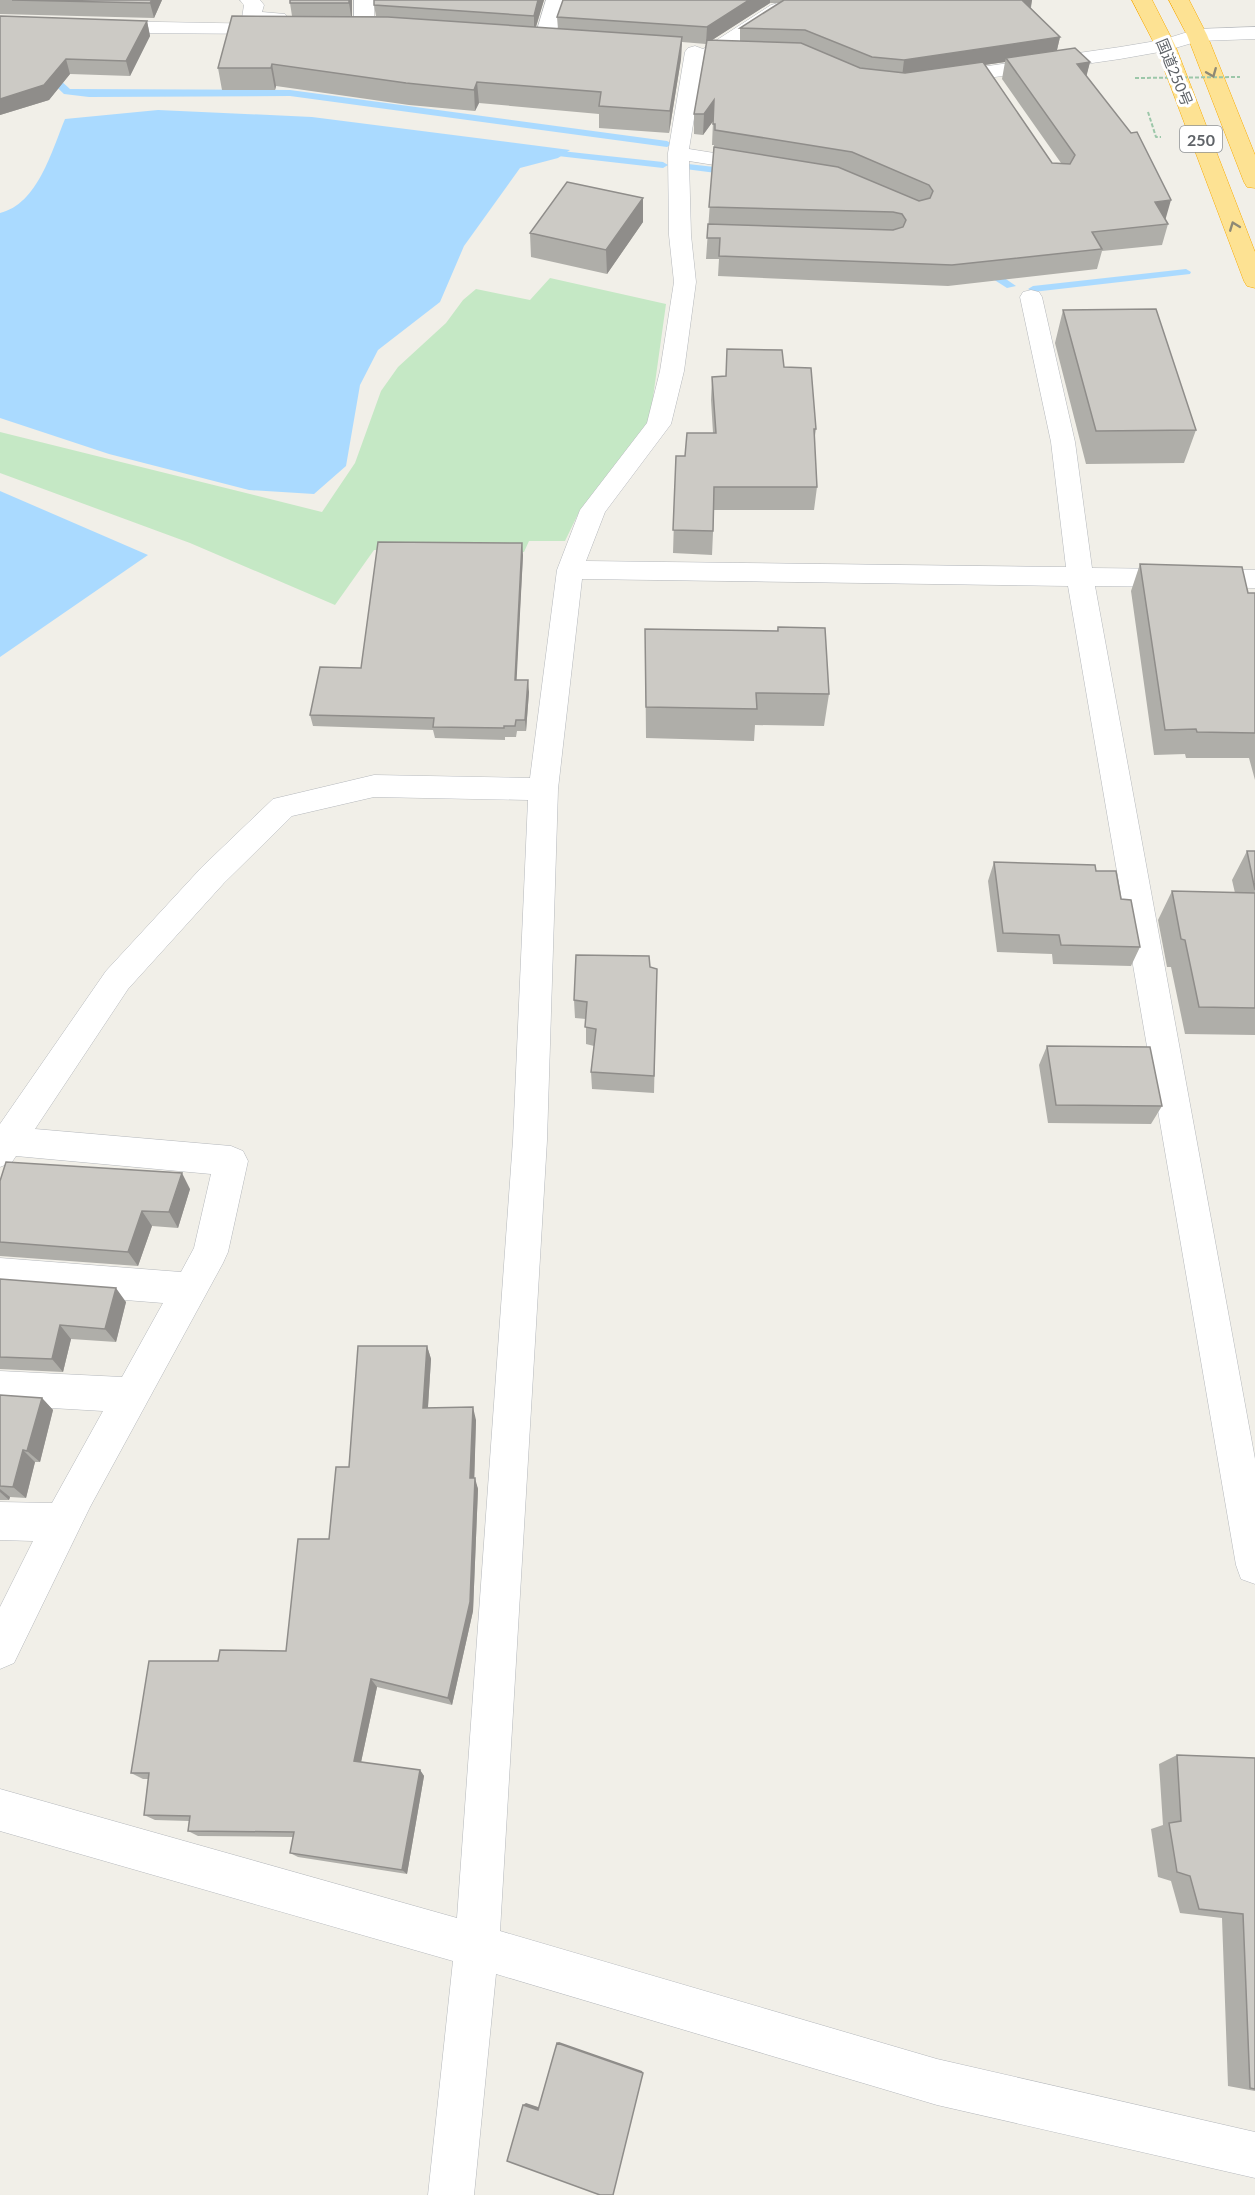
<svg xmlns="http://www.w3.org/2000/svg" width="1255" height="2195" viewBox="0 0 1255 2195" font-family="Lato,'Noto Sans JP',sans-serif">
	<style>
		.green { fill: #c5e8c5 }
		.water { fill: #aadaff }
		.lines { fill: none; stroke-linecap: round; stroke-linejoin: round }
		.stream { fill: #aadaff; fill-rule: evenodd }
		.minor-casing { stroke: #b5b8bc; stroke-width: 1 }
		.highway-casing { stroke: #f9ab00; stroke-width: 1 }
		.path { stroke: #9cc7a9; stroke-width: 2; stroke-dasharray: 4 2; stroke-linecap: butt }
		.minor { fill: #fff; fill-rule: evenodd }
		.highway { fill: #fde293; fill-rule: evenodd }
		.path-bridge { stroke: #9cc7a9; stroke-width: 2; stroke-dasharray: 4 2; stroke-linecap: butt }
		.wall { fill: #afaea9; fill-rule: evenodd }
		.shaded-wall { fill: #8f8d8a }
		.building { fill: #cccac5; stroke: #8f8d8a; stroke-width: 1.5 }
		.oneway { stroke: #8e8975 }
		.labels { text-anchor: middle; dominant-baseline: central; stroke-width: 6; stroke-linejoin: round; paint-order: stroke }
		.far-street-label { font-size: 15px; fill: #5f6368; stroke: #fff }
		.shield { fill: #fff; stroke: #8f9295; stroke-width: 1.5 }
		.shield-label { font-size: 16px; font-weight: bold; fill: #5f6368 }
	</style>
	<rect width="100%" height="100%" fill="#f1efe8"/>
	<path class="green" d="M550 278 666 304 650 419 580 510 565 541H529L524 552 374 550 335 605 190 543 0 473V432L322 512 355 463 381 391 398 367 446 323 463 300 476 289 530 300Z"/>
	<path class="water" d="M158 110 312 117 570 150 558 158 520 168 464 246 440 302 378 350 360 385 346 466 314 494 249 490 109 454 0 418V213C38 204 52 150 65 119Z
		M0 491 148 555 0 657Z"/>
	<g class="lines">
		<path class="stream" d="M43 70H49L70 89 290 90 667 141 672 144 667 147 290 96 89 97 64 94 43 74Z
			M552 150 663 162 668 165 663 168 549 155V151Z
			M688 164 732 169 737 172 732 175 685 169V165Z
			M982 268H990L1016 286 1007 288 982 272Z
			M1186 269 1191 272 1190 274 1033 292 1028 289 1033 286Z"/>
		<defs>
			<path id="minor" d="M240 0H260L264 5 262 12 285 14 288 18 279 34 104 33 97 31 94 27 97 23 104 21 266 24 245 22 242 18 244 5Z
				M354 0H374V30L371 34H357L354 30Z
				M546 0H566L554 40 551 44H537L534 40Z
				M778 3 785 5 788 9 785 13 717 57H704L689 149 758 160 765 162 769 166 765 170 758 172 689 161 691 235 696 282 684 371 671 424 605 512 586 561 1066 567 1051 442 1020 297 1023 292 1031 290 1039 292 1042 297 1075 442 1092 568 1255 570V588L1095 586 1255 1459V1584L1241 1579 1236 1565 1068 586 582 579 558 789 547 1140 500 1931 937 2059 1255 2132V2178L937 2105 496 1974 474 2195H428L453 1961 0 1831V1789L457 1918 513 1140 528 800 374 797 292 816 224 883 128 989 35 1129 231 1146 243 1151 248 1161 228 1252 223 1263 90 1507 14 1663 0 1669V1607L33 1541 0 1540V1502L52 1503 103 1411 0 1405V1371L122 1377 163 1303 0 1290V1258L181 1272 194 1248 211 1174 16 1156 12 1162 0 1167V1124L106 971 202 867 273 799 374 775 530 778 557 570 580 510 647 423 660 371 674 282 669 235 668 153 685 52 688 48 695 46 703 49 771 5Z
				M1255 27V39L1199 41 1165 51 1120 59 946 84 939 82 936 78 939 74 946 72 1120 47 1162 40 1197 29Z"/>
			<path id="highway" d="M1132 0H1152L1175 45 1255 252V288L1247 286 1244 281 1155 45Z
				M1169 0H1189L1207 35 1255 155V188L1247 187 1244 182 1187 35Z"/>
		</defs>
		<use href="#minor" class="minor-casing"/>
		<use href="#highway" class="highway-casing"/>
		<path class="path" d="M1148 112 1156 137H1161"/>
		<use href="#minor" class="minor"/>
		<use href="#highway" class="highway"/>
		<path class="path-bridge" d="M1135 78 1240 77"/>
	</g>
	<path class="wall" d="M0 0H162L154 18 0 14Z
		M352 0V16H376L374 5 544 0 536 27 558 29 557 17 563 0H1032L1031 8 1060 37 1057 50 1090 62 1086 76 1168 224 1162 245 1102 251 1097 269 948 286 718 276 719 259H706L714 145H712L713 121 703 135 694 134V114L706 44 682 42 681 59 669 133 599 128V114L479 103 475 111 409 105 276 86 275 90H222L218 68 292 16 290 3ZM770 3H780L740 28V41L712 40ZM1005 62 1002 79 1061 163H1052L984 65Z
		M0 16 147 21 150 36 130 76 70 74 49 100 0 115Z
		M643 198V222L607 274 531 257 530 233Z
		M1063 310 1196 430 1184 463 1086 464 1055 343Z
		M727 349 784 367 816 429 814 442 817 487 814 510H714L712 555 673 553 676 456H685L713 433 711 400 712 377 726 376Z
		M523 555 516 680 529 692 526 731H517L516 737H505V740L435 738 433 730 313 726 310 715 361 668Z
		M1140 564 1248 593H1255V780L1249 758H1186L1185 754 1154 755 1131 591Z
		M778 627 829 694 824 726 755 725 754 741 646 738 645 629 777 631Z
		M1247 851H1255V1035L1185 1034 1171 967H1167L1158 920 1172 891 1235 893 1232 880Z
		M994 862 1096 871 1121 899 1140 947 1131 966 1053 964 1052 954 997 952 988 881Z
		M650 967 657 969 654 1093 592 1089 591 1072 594 1046 586 1044V1019L575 1018 574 1000Z
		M1047 1046 1162 1106 1151 1124 1048 1123 1039 1065Z
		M0 1181 190 1189 178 1228 152 1226 138 1266 0 1256Z
		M0 1279 126 1302 116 1342 71 1339 63 1372 0 1369Z
		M427 1346 431 1359 428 1408 476 1420 474 1478 478 1489 473 1611 452 1705 377 1687 361 1762 420 1770 424 1776 407 1874 298 1857 290 1853 293 1837 198 1836 188 1831 189 1821 155 1820 144 1815 148 1779H143L131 1773 218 1661 286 1651 329 1539 349 1467Z
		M0 1395 42 1398 53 1410 40 1462H35L26 1498 10 1497 9 1500H0Z
		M1177 1755 1255 1758V2091L1228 2086 1222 1918 1180 1913 1171 1881 1158 1877 1151 1829 1163 1825 1159 1764Z"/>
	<path class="shaded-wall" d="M152 0H162L154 18 150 3Z
		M349 0H352V22L349 3Z
		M538 0H544L534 33V16Z
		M749 0H770V3L706 44 707 27Z
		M1026 0H1032L1029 16 1023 1Z
		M147 21 150 36 130 76 126 61Z
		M682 37 681 59 669 133 670 111Z
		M1060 37 1056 54 1006 58 1005 62 902 77 904 60Z
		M66 59 70 74 49 100 0 115V99Z
		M1090 62 1085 82 1077 64Z
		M272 64 276 86 275 90 271 68Z
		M477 82 479 103 475 111 474 90Z
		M714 100V120L703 135 704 114Z
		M643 198V222L607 274 606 250Z
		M1171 200 1165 221 1155 202Z
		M522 543 523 555 516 692 515 680Z
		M528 680 529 692 526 731 525 720Z
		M182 1173 190 1189 178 1228 169 1212Z
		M142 1211 152 1226 138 1266 128 1252Z
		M116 1288 126 1302 116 1342 105 1329Z
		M60 1325 71 1339 63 1372 52 1359Z
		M427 1346 431 1359 427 1421 423 1408Z
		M42 1398 53 1410 40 1462 27 1451Z
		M473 1407 476 1420 474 1489 470 1478Z
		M23 1450 35 1462 26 1498 13 1487Z
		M475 1478 478 1489 473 1611 452 1705 448 1698Z
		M0 1489 10 1497 9 1500 0 1492Z
		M371 1679 377 1687 360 1767 354 1761Z
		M420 1770 424 1776 407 1874 402 1870Z
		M559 2042 642 2071 643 2073 557 2043Z
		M526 2103 541 2108 538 2110 523 2105Z"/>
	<path class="building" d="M12 0H152L150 3Z
		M290 0H349V3H290Z
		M374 0H538L534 16 374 5Z
		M563 0H749L707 27 557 17Z
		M784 0H1026L1023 1 1060 37 904 60 872 57 805 30 740 28Z
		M0 16 147 21 126 61 66 59 44 85 0 99Z
		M232 16 388 17 682 37 670 111 599 106 601 92 477 82 474 90 406 83 272 64 271 68H218Z
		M707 40 801 43 860 68 905 73 983 62 1052 163 1070 164 1075 155 1006 58 1075 48 1090 62 1077 64 1131 133 1137 132 1171 200 1155 202 1168 224 1092 232 1102 249 952 265 719 256 720 238H707L708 224 893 230 903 227 906 220 902 214 893 212 709 207 714 147 838 167 919 201 930 198 933 191 929 185 852 152 715 130V124H713L714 100 704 114H694Z
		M567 182 643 198 606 250 530 233Z
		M1156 309 1196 430 1096 431 1063 310Z
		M727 349 782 350 784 367 811 368 816 429H814L817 487H714L713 531 673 530 676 456H685L687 433H716L712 377 726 376Z
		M378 542 522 543 515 680H528L525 720H516L515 726H504V728L433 727 434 718 310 715 320 667 361 668Z
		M1140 564 1242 567 1248 593H1255V733L1197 732 1196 729 1165 730Z
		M778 627 825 628 829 694 756 693 757 709 646 707 645 629 778 631Z
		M1247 851H1255V890Z
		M994 862 1095 865 1096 871H1116L1121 899 1131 900 1140 947 1061 945 1059 935 1003 933Z
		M1172 891 1255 893V1008L1199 1007 1185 940 1181 939Z
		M576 955 649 956 650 967 657 969 654 1076 591 1072 596 1029 585 1027 587 1002 574 1000Z
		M1047 1046 1150 1047 1162 1106 1056 1105Z
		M6 1162 182 1173 169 1212 142 1211 128 1252 0 1242V1181Z
		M0 1279 116 1288 105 1329 60 1325 52 1359 0 1357Z
		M358 1346H427L423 1408 473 1407 470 1478H475L470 1602 448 1698 371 1679 354 1761 420 1770 402 1870 290 1853 294 1832 188 1831 190 1816 144 1815 149 1773H131L149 1661H218L220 1650 286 1651 298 1539H329L336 1467H349Z
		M0 1395 42 1398 27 1451 23 1450 13 1487 0 1486Z
		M1177 1755 1255 1758V2089L1250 2088 1243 1914 1199 1909 1190 1876 1177 1872 1169 1823 1181 1821Z
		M557 2043 643 2073 613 2195H600L507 2161 523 2105 538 2110Z"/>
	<defs><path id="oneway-chevron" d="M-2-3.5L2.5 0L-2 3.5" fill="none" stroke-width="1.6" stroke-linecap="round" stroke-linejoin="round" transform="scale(1.5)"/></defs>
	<g class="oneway">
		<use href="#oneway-chevron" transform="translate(1212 73) rotate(68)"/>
		<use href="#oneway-chevron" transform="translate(1234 226) rotate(-111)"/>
	</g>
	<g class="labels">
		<g class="far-street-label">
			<text transform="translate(1175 72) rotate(68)">国道250号</text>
		</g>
		<rect class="shield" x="1180" y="126" width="42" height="26" rx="4.5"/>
		<g class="shield-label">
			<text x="1201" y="139">250</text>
		</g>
	</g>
</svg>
